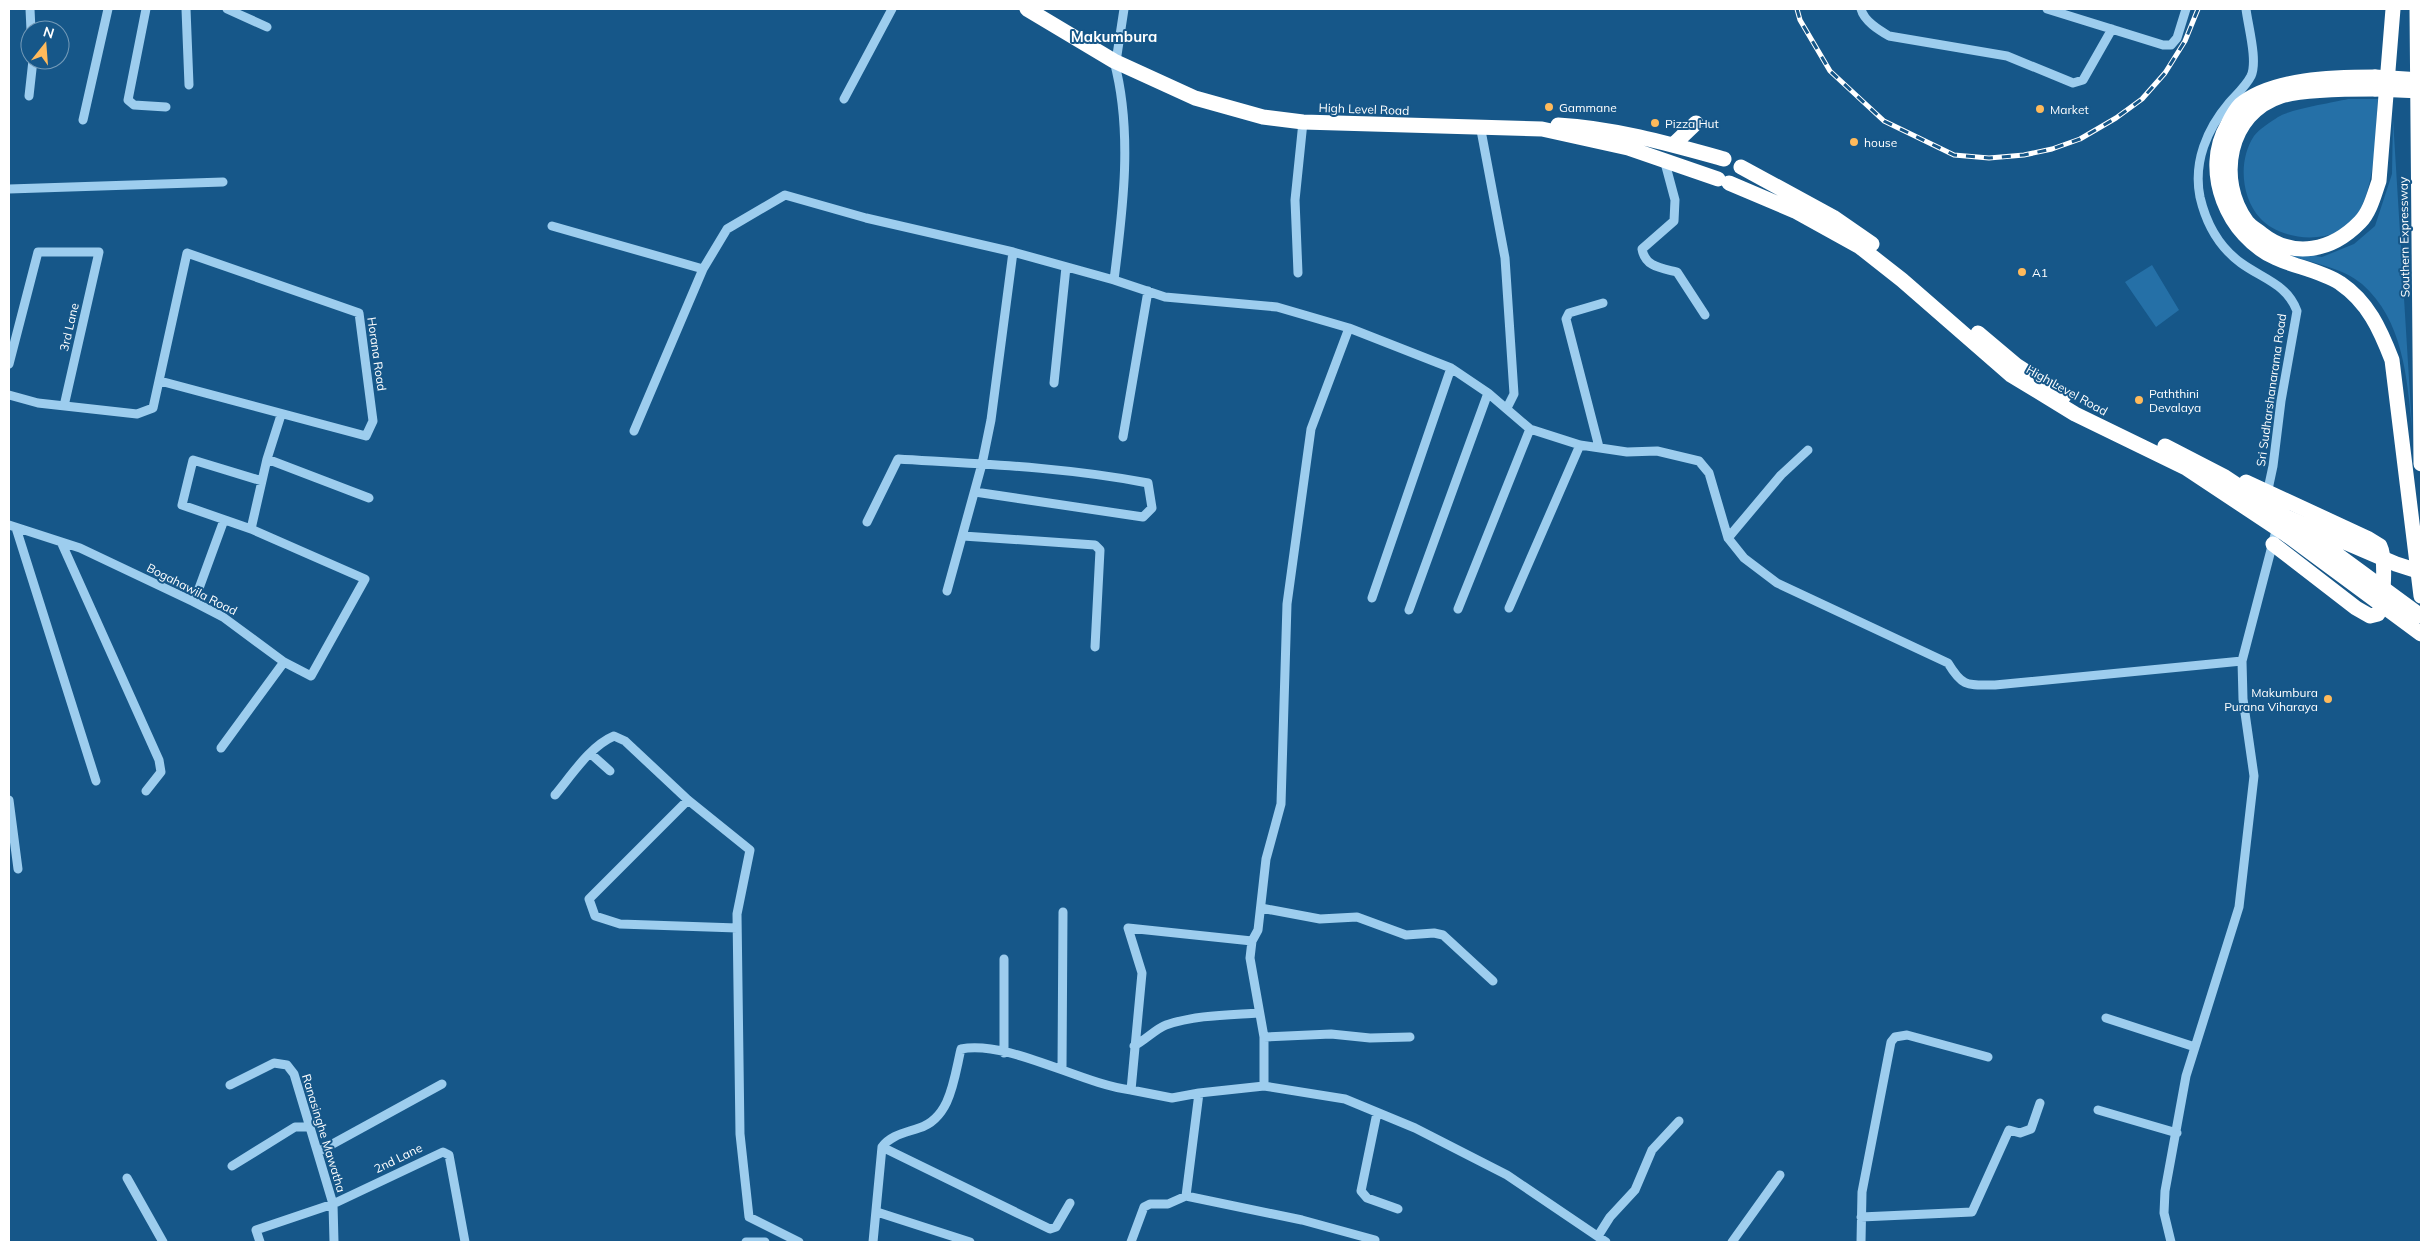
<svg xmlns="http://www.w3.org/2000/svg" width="2430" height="1251" viewBox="0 0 2430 1251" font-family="Mulish,sans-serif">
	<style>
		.green { fill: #2570a7 }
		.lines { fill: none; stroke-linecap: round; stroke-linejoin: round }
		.minor { stroke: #9dcdee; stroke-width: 9 }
		.highway { stroke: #fff; stroke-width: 15 }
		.rail-casing { stroke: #fff; stroke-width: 5 }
		.rail { stroke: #165789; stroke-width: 3; stroke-dasharray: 9; stroke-linecap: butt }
		.highway-bridge { stroke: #fff; stroke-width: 15 }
		.poi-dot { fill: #ffba5b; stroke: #165789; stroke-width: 2 }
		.labels { text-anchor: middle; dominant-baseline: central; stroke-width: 4; stroke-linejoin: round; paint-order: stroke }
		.poi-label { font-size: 12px; fill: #fff; stroke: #165789; text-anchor: start }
		.street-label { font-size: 12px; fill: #fff; stroke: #165789 }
		.quarter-label { font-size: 15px; font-weight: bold; fill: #fff; stroke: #165789 }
	</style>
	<rect width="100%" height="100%" fill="#165789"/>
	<path class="green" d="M2348 99H2378C2375 135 2376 187 2356 217 2336 246 2281 242 2260 218 2241 197 2238 160 2254 136 2259 129 2271 122 2278 117 2291 109 2331 103 2348 99Z
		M2393 119 2412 428C2407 377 2403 320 2362 284 2343 268 2313 263 2291 256L2294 253 2322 257 2354 244 2375 226 2392 174Z
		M2152 265 2179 310 2156 327 2125 282Z"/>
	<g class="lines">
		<path class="minor" d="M30 9 31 30
			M146 9 128 100 134 105 166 107
			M186 9 189 85
			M227 9 267 27
			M1124 9 1117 55 1114 61C1133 131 1123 209 1114 280L1165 297 1277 307 1349 328 1451 368 1488 393 1530 429 1580 445 1627 452 1657 451 1699 461 1709 473 1728 538 1744 558 1777 583 1948 663C1963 688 1968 685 1995 685L2242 661
			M1861 9C1864 21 1879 30 1889 36L2007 56 2073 83 2083 80 2112 29
			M2047 9 2163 45H2171L2177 38 2186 9
			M2246 9C2248 26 2258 61 2251 76 2246 86 2236 95 2229 103 2207 129 2193 162 2200 197 2206 223 2219 247 2241 263 2263 279 2287 284 2297 311L2281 401 2273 466 2267 494
			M29 96 33 60
			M844 99 892 9
			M83 120 108 9
			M1480 125 1505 258 1514 394 1507 408
			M1664 159 1675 200 1674 221 1642 249C1645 267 1661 268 1677 272L1705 315
			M9 189 223 182
			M552 226 703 269
			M1298 273 1295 200 1303 122
			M9 364 38 252H99L64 406
			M1054 383 1066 267
			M9 395 38 403 137 414 153 408 187 253 359 313 373 421 366 436 160 381
			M281 415 267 459 251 529 365 579 311 676 284 662
			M634 431 703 269 727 229 785 195 866 218 1013 252
			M1123 437 1148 291
			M1599 447 1566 319 1569 313 1603 303
			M267 459 369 498
			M867 522 898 459C981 464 1066 467 1148 483L1152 508 1143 517 975 492
			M9 525 80 548 194 602 223 617 284 662 221 748
			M16 528 96 781
			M251 529 182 505 193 460 262 481
			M963 536 1095 545 1100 550 1095 647
			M1728 538 1781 475 1808 450
			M62 544 159 760 161 772 146 791
			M947 591 982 464 991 420 1013 252 1114 280
			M1372 598 1451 368
			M194 602 224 520
			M1509 608 1580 445
			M1458 609 1530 429
			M1409 610 1488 393
			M591 754 610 771
			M555 795C571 776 590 746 614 736L625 741 688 800 750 850 737 914 740 1134 749 1217 799 1242
			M9 800 18 869
			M688 800 589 899 595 916 620 924 737 928
			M1261 908 1320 919 1357 917 1406 935 1434 933 1443 935 1493 981
			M1252 941 1128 928 1142 973 1131 1090 1172 1098 1199 1093 1264 1086 1345 1099 1415 1128 1507 1175 1606 1242
			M2106 1018 2195 1047
			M1264 1037 1331 1034 1370 1038 1410 1037
			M1134 1046C1144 1041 1157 1028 1166 1025 1195 1015 1228 1015 1258 1013
			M1004 1053V959
			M1062 1069 1063 912
			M230 1085 274 1063 287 1065 294 1074 333 1204 334 1242
			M1264 1086V1037L1250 958 1252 941 1258 930 1266 859 1281 804 1287 604 1311 429 1349 328
			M1199 1093 1186 1196 1302 1220 1375 1240
			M2098 1110 2177 1133
			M1377 1113 1361 1191 1367 1198 1398 1209
			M882 1147 1050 1229 1056 1227 1070 1203
			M318 1152 442 1084
			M232 1166 295 1127H309
			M127 1178 163 1242
			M877 1212 970 1242
			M1861 1217 1972 1212 2009 1130 2020 1133 2031 1129 2040 1103
			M1598 1236 1610 1217 1635 1190 1652 1150 1679 1121
			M260 1242 256 1230 333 1204 443 1152 449 1155 465 1242
			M746 1242H765
			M873 1242 882 1147C891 1135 905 1133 919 1128 951 1118 954 1078 961 1049 1009 1040 1081 1084 1131 1090
			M1131 1242 1144 1207 1150 1204H1168L1186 1196
			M1732 1242 1780 1175
			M1861 1242 1862 1192 1891 1042 1895 1037 1907 1035 1988 1057
			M2171 1242 2164 1213 2165 1191 2186 1076 2239 907 2254 776 2243 699 2242 661 2277 527"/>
		<path class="highway" d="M1027 9 1114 61 1195 98 1263 117 1303 122 1542 129 1628 148 1718 179
			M2417 9 2421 464
			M2375 77C2335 77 2272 78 2240 105 2235 110 2231 118 2228 124 2200 171 2228 237 2276 258 2296 267 2321 271 2340 283 2368 302 2380 329 2392 360L2421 596
			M2375 89C2350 89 2304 89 2281 96 2228 113 2216 180 2247 222 2251 227 2257 230 2262 234 2294 259 2332 251 2360 222 2370 212 2374 195 2379 181L2393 9
			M1558 125C1614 128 1670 144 1724 159
			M1673 145 1696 123
			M1741 167 1833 217 1872 244
			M1729 183 1795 211 1860 247 1902 280 2011 375 2075 414 2186 468 2287 535
			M1978 333 2016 365 2064 396
			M2165 446 2225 477 2293 522
			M2246 482 2367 538 2380 546C2386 558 2384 602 2378 614L2370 616 2356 608 2273 544"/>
		<defs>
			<path id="rail" d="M1797 9 1800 20 1830 71 1884 121 1954 155 1989 158 2024 155 2052 149 2080 139 2116 118 2142 99 2165 73 2185 41 2198 9"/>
		</defs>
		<use href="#rail" class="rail-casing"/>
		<use href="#rail" class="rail"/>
		<path class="highway-bridge" d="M2375 77 2421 80
			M2375 89 2421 91
			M2284 516 2396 564 2421 572
			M2297 525 2421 616
			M2287 535 2421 634"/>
	</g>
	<g class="poi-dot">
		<circle cx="1549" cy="107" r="5"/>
		<circle cx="2040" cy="109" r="5"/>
		<circle cx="1655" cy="123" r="5"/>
		<circle cx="1854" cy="142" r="5"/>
		<circle cx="2022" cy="272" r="5"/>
		<circle cx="2139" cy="400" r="5"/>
		<circle cx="2328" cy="699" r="5"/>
	</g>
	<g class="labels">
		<g class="poi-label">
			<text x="1559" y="107">Gammane</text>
			<text x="2050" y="109">Market</text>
			<text x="1665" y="123">Pizza Hut</text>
			<text x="1864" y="142">house</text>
			<text x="2032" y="272">A1</text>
			<text x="2149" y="393">Paththini<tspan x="2149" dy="14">Devalaya</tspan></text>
			<text x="2318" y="692" text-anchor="end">Makumbura<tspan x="2318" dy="14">Purana Viharaya</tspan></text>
		</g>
		<g class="street-label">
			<text transform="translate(1364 109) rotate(2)">High Level Road</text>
			<text transform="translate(2404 237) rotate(-91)">Southern Expressway</text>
			<text transform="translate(69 327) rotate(-77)">3rd Lane</text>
			<text transform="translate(377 354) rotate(82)">Horana Road</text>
			<text transform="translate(2067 390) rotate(29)">High Level Road</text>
			<text transform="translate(2271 390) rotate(-82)">Sri Sudharshanarama Road</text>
			<text transform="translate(192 589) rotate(27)">Bogahawila Road</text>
			<text transform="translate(324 1133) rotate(73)">Ranasinghe Mawatha</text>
			<text transform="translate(398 1158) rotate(-26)">2nd Lane</text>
		</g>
		<g class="quarter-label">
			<text x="1114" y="36">Makumbura</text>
		</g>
	</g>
	<rect width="2430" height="1251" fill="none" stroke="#ffffff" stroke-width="20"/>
	<g transform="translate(45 45) rotate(17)"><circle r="24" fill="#165789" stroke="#739ab8"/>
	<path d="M0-4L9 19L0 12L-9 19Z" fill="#ffba5b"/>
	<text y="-8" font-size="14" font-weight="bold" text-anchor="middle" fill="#ffffff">N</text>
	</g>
</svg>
